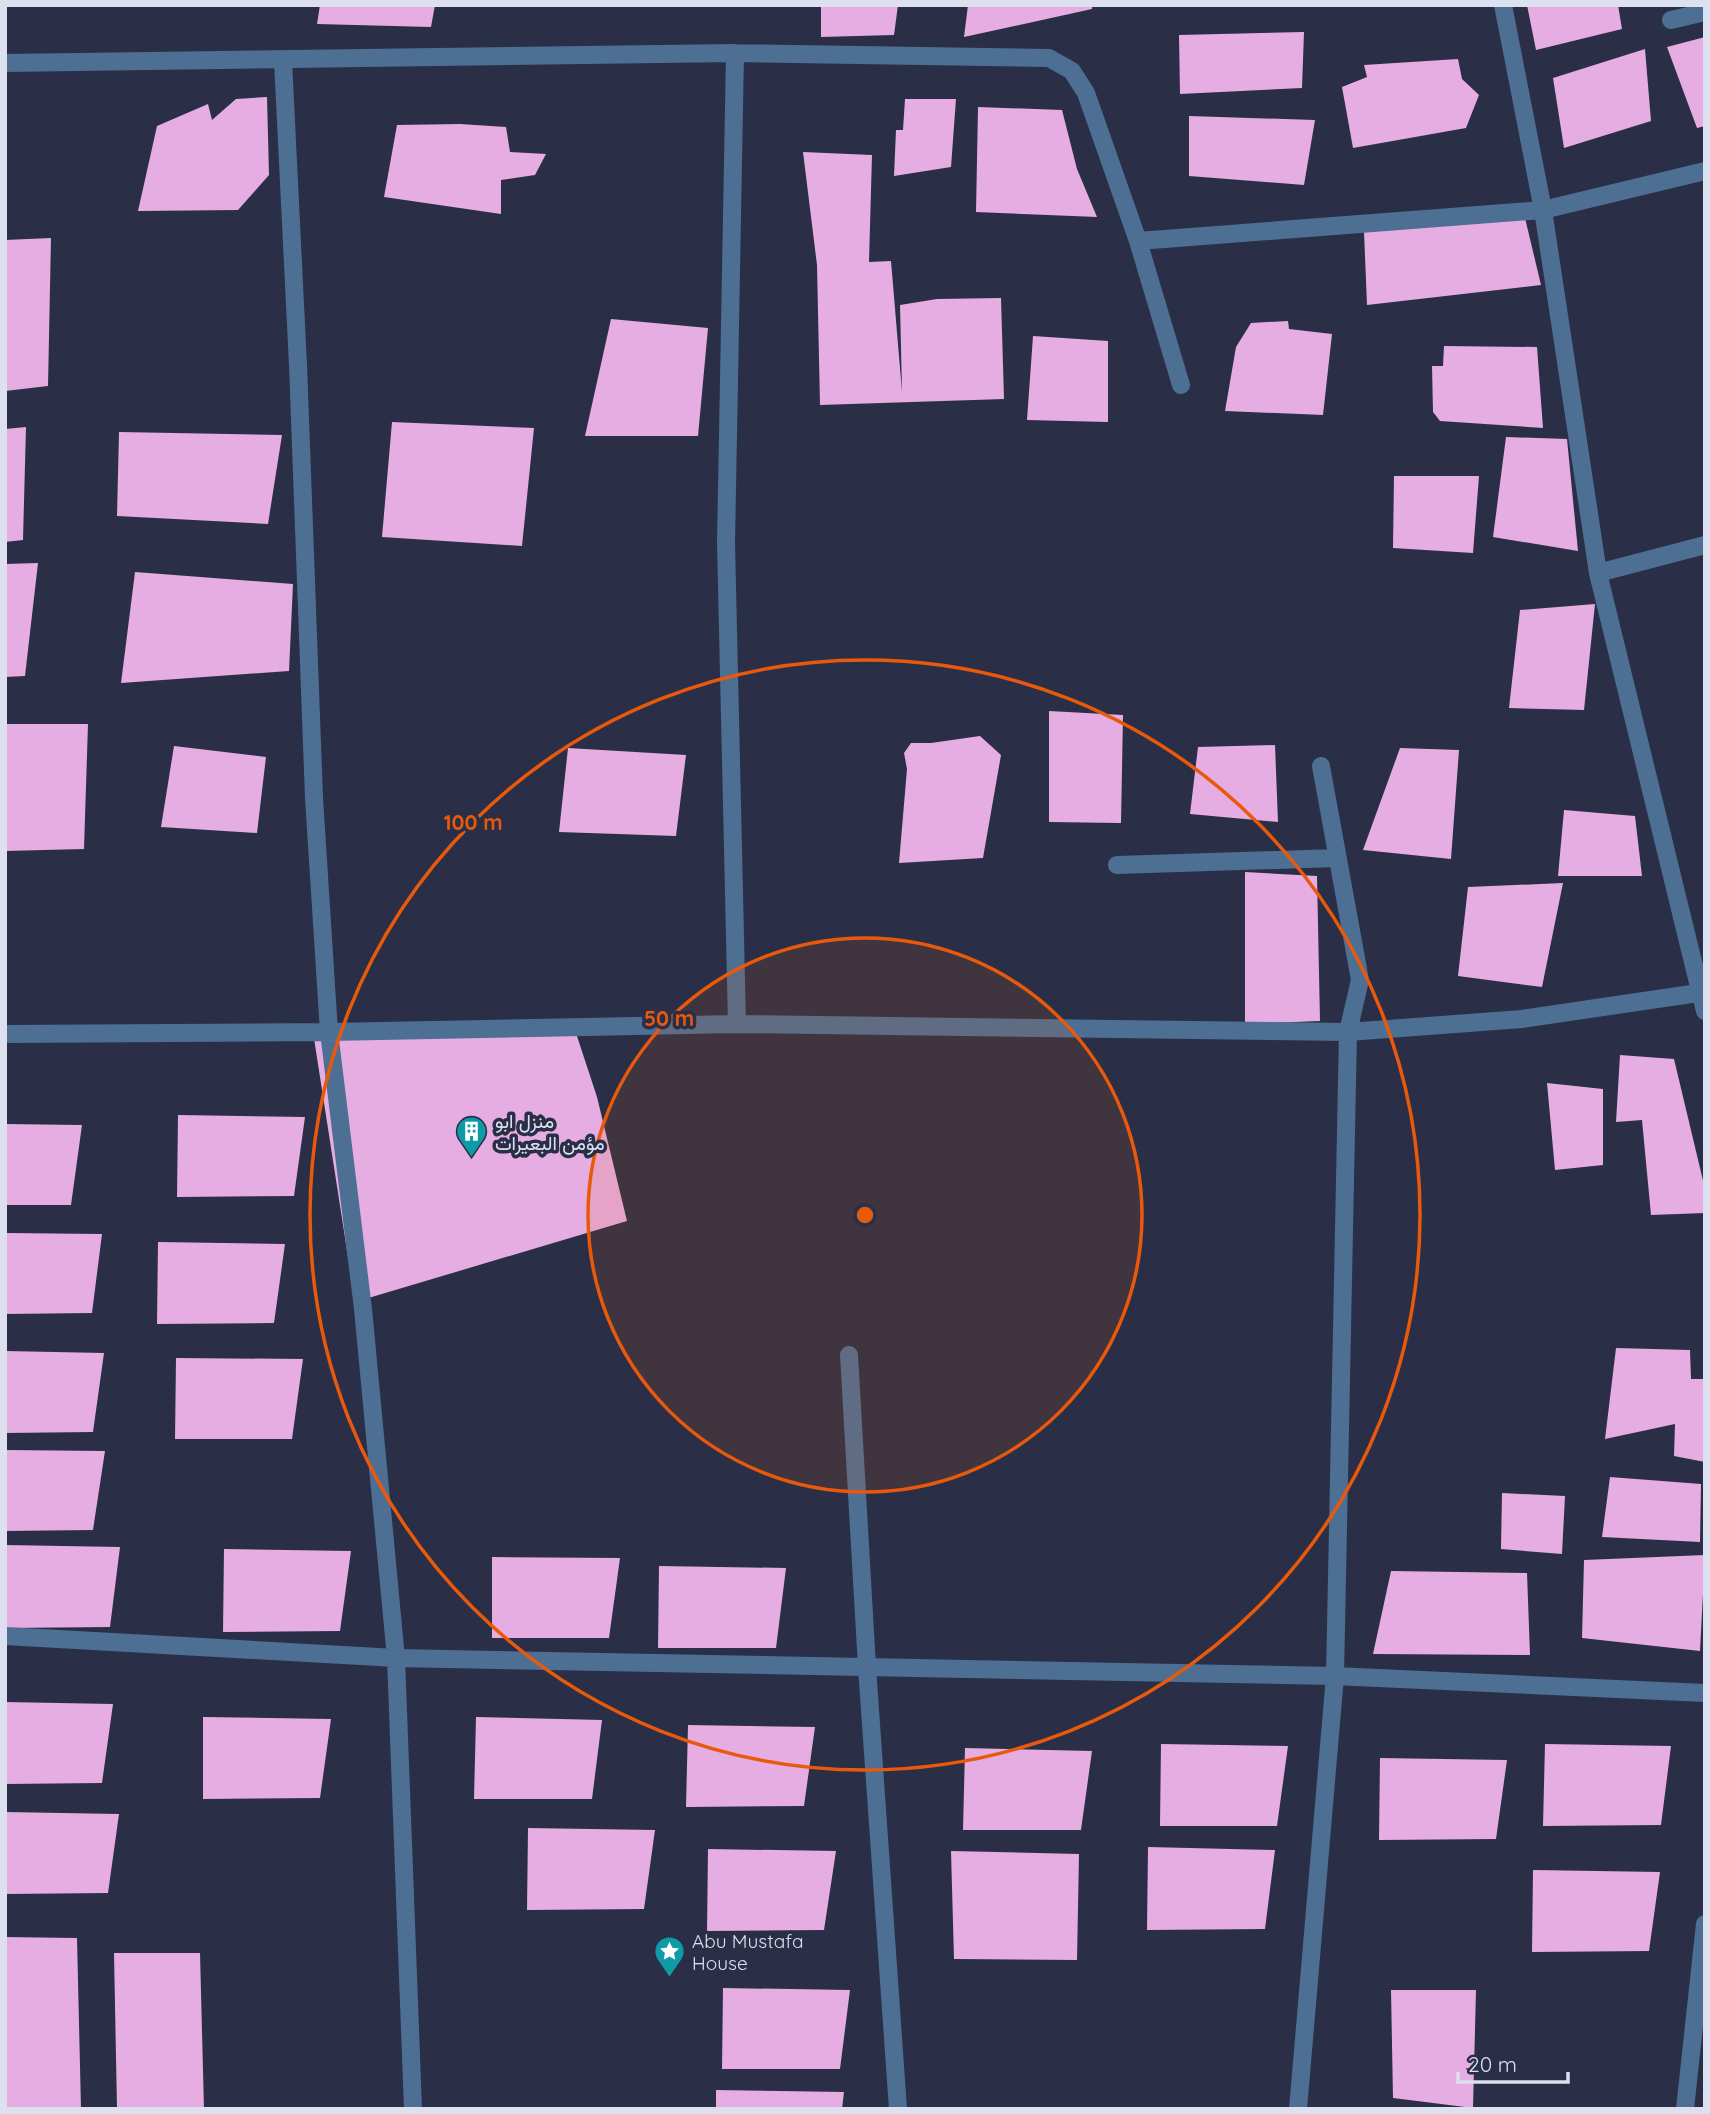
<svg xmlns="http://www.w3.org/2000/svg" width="1710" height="2114" viewBox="0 0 1710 2114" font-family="Quicksand,Vazirmatn,sans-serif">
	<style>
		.building { fill: #e5ade2 }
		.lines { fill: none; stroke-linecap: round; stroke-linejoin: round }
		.minor { stroke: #4e6f94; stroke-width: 18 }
		.tertiary { stroke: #4e6f94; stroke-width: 18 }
		.ring { fill: none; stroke: #e8590c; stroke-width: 3.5 }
		.labels { text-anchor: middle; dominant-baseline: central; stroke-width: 7; stroke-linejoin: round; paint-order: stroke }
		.poi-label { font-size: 19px; fill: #dce0ef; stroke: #2a2f47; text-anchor: start }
		.centre { fill: #e8590c; stroke: #2a2f47; stroke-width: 3.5 }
		.ring-label { font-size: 21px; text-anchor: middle; font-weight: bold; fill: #e8590c; stroke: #2a2f47; stroke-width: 7; stroke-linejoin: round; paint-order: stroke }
	</style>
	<rect width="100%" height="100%" fill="#2a2f47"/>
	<path class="building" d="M320 5H435L431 27 317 24Z
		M821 5H898L894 35 821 37Z
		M968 5H1092V9L964 37Z
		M1527 5H1618L1622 29 1536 50Z
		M1304 32 1302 88 1180 94 1179 35Z
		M1705 37V126L1697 128 1667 47Z
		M1645 49 1651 121 1564 148 1553 78Z
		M1458 59 1462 79 1479 95 1466 128 1353 148 1342 87 1367 77 1364 65Z
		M267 97 269 175 238 210 138 211 157 126 208 104 212 120 236 99Z
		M905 99H956L951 167 894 176 896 130H903Z
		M978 107 1062 110 1077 169 1097 217 976 212Z
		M1189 116 1315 120 1304 185 1189 176Z
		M460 124 506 127 510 152 546 154 535 175 501 180V214L384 197 397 125Z
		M803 152 872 155 869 262 891 261 902 392 900 305 937 299 1001 298 1004 399 820 405 817 265Z
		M1525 218 1541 285 1367 305 1364 232Z
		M51 238 48 386 5 391V240Z
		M611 319 708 328 698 436H585Z
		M1288 321 1289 329 1332 334 1323 415 1225 411 1236 347 1251 323Z
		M1033 336 1108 341V422L1027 420Z
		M1444 346 1537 347 1543 428 1440 421 1433 412 1432 366H1443Z
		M392 422 534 428 522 546 382 537Z
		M26 427 23 540 5 542V429Z
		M119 432 282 435 268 524 117 516Z
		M1506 437 1567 439 1578 551 1493 537Z
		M1394 476H1479L1473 553 1393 548Z
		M38 563 25 676 5 677V564Z
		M135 572 293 584 289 671 121 683Z
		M1595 604 1584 710 1509 708 1520 610Z
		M1049 711 1123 715 1121 823 1049 822Z
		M5 724H88L84 849 5 851Z
		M980 736 1001 755 983 858 899 863 907 769 904 753 911 743H931Z
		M1275 745 1278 822 1190 814 1198 747Z
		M174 746 266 757 257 833 161 827Z
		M568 748 686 755 676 836 559 832Z
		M1400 748 1459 750 1451 859 1363 850Z
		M1564 810 1635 816 1642 876H1558Z
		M1245 872 1317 876 1320 1021 1245 1024Z
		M1563 883 1542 987 1458 976 1468 887Z
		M574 1027 597 1097 627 1221 355 1302 313 1032Z
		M1620 1055 1674 1059 1705 1189V1213L1651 1215 1642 1120 1616 1122Z
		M1547 1083 1603 1089V1165L1555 1170Z
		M178 1115 305 1117 294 1196 177 1197Z
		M5 1124 82 1125 71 1205H5Z
		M5 1233 102 1234 92 1313 5 1314Z
		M158 1242 285 1244 274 1323 157 1324Z
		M1616 1348 1690 1350 1691 1379H1705V1462L1674 1456 1675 1424 1605 1439Z
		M5 1351 104 1353 93 1432 5 1433Z
		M176 1358 303 1359 292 1439H175Z
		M5 1450 105 1451 93 1530 5 1531Z
		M1610 1477 1701 1484 1700 1542 1602 1537Z
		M1502 1493 1565 1496 1562 1554 1501 1549Z
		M5 1545 120 1547 110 1627 5 1628Z
		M224 1549 351 1551 340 1631 223 1632Z
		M1705 1555 1700 1651 1582 1638 1584 1560Z
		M492 1557 620 1558 609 1638H492Z
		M659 1566 786 1568 776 1648H658Z
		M1391 1571 1527 1573 1530 1655 1373 1654Z
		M5 1702 113 1704 102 1783 5 1784Z
		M203 1717 331 1719 320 1798 203 1799Z
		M476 1717 602 1720 592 1799H474Z
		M688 1725 815 1727 804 1806 686 1807Z
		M1161 1744 1288 1746 1277 1826H1160Z
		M1545 1744 1671 1746 1661 1825 1543 1826Z
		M965 1748 1092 1751 1081 1830H963Z
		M1380 1758 1507 1760 1496 1839 1379 1840Z
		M5 1812 119 1814 108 1893 5 1894Z
		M528 1828 655 1830 644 1909 527 1910Z
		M1148 1847 1275 1850 1265 1929 1147 1930Z
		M708 1849 836 1851 824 1930 707 1931Z
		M951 1851 1079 1854 1077 1960 954 1959Z
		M1533 1870 1660 1872 1649 1951 1532 1952Z
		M5 1937 77 1938 81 2109H5Z
		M114 1953H200L204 2109H117Z
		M723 1988 850 1990 840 2069H722Z
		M1391 1990H1476L1473 2108 1393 2098Z
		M716 2090 844 2092 842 2109H716Z"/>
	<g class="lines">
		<path class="minor" d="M1671 20 1705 12
			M735 53 726 543 737 1024
			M283 61 298 365 314 798 329 1032 363 1309 396 1658 413 2109
			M5 63 735 53 1049 58 1072 71 1086 93 1138 241 1181 385
			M1138 241 1543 210 1705 171
			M1598 573 1705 545
			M1321 766 1360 980 1348 1032 1522 1019 1705 992
			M1117 865 1337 858
			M5 1034 329 1032 737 1024 1348 1032 1335 1676 1298 2109
			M849 1355 867 1667 898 2109
			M5 1636 396 1658 1335 1676 1705 1693"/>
		<path class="tertiary" d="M1503 5 1543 210 1598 573 1705 1011
			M1685 2109 1705 1924"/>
	</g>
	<circle cx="865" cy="1215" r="277" fill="#e8590c" fill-opacity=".12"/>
	<g class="ring">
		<circle cx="865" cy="1215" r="277"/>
		<circle cx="865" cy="1215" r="555"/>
	</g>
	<defs>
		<symbol id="building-pin" viewBox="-11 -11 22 30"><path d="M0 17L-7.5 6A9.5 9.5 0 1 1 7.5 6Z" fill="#0f9aa8" stroke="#2a2f47"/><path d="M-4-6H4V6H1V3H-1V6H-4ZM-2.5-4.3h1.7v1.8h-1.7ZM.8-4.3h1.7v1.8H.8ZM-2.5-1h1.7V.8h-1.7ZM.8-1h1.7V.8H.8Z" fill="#fff"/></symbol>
		<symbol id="sight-pin" viewBox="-11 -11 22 30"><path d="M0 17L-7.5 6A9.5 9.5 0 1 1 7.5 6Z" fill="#0f9aa8" stroke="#2a2f47"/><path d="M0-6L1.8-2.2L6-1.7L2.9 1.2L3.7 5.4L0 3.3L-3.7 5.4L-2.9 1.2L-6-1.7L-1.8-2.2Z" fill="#fff"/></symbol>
	</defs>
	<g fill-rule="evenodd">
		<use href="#building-pin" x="454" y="1114" width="35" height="47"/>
		<use href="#sight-pin" x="652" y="1934" width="35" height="47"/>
	</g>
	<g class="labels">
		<g class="poi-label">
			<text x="495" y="1121">منزل ابو<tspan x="495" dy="22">مؤمن البعيرات</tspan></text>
			<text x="692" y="1941">Abu Mustafa<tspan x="692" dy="22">House</tspan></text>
		</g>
	</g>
	<circle cx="865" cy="1215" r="10" class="centre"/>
	<g class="ring-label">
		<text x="473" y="830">100 m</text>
		<text x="669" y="1026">50 m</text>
	</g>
	<rect width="1710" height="2114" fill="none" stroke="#dce0ef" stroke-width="14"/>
	<path d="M1458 2072v10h110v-10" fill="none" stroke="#dce0ef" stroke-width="3.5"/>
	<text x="1468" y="2072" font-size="21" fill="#dce0ef" stroke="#2a2f47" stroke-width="5" paint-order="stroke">20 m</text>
</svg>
